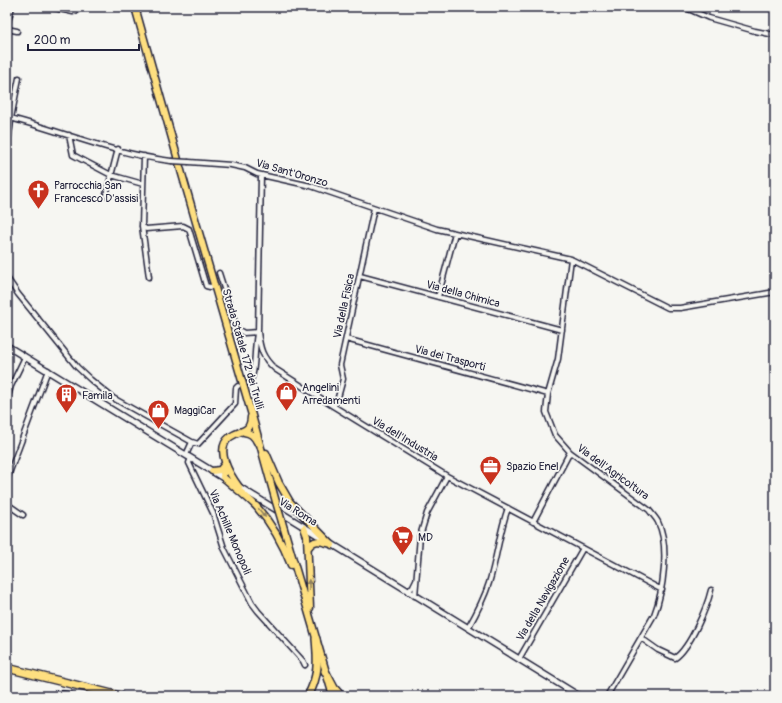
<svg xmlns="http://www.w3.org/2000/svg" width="782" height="703" viewBox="0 0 782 703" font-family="Pangolin,sans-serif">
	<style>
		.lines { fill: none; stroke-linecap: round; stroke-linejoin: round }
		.minor-casing { stroke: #22223b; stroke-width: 7 }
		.tertiary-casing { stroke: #22223b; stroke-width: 8 }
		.primary-casing { stroke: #22223b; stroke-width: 9 }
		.trunk-casing { stroke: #22223b; stroke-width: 10 }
		.minor { stroke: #f6f6f2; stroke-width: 4 }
		.tertiary { stroke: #f6f6f2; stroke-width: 5 }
		.primary { stroke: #fedf80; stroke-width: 6 }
		.trunk { stroke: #fedf80; stroke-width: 7 }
		.minor-bridge-casing { stroke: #22223b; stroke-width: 7; stroke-linecap: butt }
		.primary-bridge-casing { stroke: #22223b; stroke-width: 9; stroke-linecap: butt }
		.minor-bridge { stroke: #f6f6f2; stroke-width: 4 }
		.primary-bridge { stroke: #fedf80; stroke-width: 6 }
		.oneway { fill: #90805e }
		.labels { text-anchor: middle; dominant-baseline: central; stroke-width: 3.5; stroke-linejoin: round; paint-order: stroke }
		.street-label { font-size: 11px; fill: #22223b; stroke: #f6f6f2 }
		.poi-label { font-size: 11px; fill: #22223b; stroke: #f6f6f2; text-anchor: start }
	</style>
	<rect width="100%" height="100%" fill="#f6f6f2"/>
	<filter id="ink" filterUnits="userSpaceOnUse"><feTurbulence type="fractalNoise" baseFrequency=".025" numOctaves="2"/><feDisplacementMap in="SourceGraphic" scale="8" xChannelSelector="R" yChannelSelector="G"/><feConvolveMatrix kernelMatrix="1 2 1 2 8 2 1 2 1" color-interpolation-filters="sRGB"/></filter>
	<g filter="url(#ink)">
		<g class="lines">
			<defs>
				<path id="minor" d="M50 7 73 12 76 11 77 7
					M684 7 709 18 755 31 770 34
					M7 25 12 7
					M7 29 17 31
					M7 85 9 86 7 93
					M7 117C61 131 114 154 171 161
					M11 118 19 78
					M69 135 73 155 111 175 143 184
					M144 156 142 226 149 277
					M189 162 231 165 245 168 257 174 311 186 437 229 571 259 668 308H680L775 292
					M261 175 258 332C260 349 262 357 275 369L333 406 447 476 662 590
					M106 195 118 149
					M142 226 146 229 183 226 189 229 206 286 210 287 214 286
					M571 259 558 359 548 394 546 412 555 435 570 452 649 510C652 514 656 518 658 522 670 546 663 592 654 615L607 696
					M219 273 237 329 244 333 258 332
					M360 276 562 330
					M7 278 18 294 77 367 91 380 113 398 192 442
					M438 297 455 233
					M346 339 548 394
					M249 383C256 376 254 346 257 334
					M7 400 11 386 25 357
					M333 406 337 401 343 379 340 365 374 208
					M186 455 192 442 198 444 235 404 236 388 238 386
					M191 458 189 463 213 513 224 548 252 603 258 611 303 661 305 665
					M7 479 48 370
					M7 504 23 515
					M533 522 570 452
					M408 592 413 586 416 580
					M415 596 420 536 427 513 447 476
					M468 628C476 614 484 599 489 583 497 558 499 533 508 508
					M641 638 658 650 675 658C690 648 707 607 711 590
					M519 659 583 548
					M50 696C59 692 65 693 74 696"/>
				<path id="tertiary" d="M7 145 11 118
					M7 346 225 479
					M236 485 579 696"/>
				<path id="primary" d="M135 7 182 174 251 412 276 502
					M244 432C251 433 254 436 257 442
					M266 453 279 483 290 502 332 545
					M224 467 223 477C234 487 246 496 256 506 271 523 283 544 291 565
					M212 471 220 470 224 465
					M239 487C230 475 214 449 230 437 241 429 250 434 251 417
					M282 522 333 696
					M304 528 307 536 310 608
					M308 548C314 538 321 541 331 544"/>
				<path id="trunk" d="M7 668 120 696
					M325 671 334 688 341 696
					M308 696C319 676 318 661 316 639"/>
			</defs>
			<use href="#minor" class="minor-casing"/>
			<use href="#tertiary" class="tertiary-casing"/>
			<use href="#primary" class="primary-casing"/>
			<use href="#trunk" class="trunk-casing"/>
			<use href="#minor" class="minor"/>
			<use href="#tertiary" class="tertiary"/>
			<use href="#primary" class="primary"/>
			<use href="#trunk" class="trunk"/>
			<defs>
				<path id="minor-bridge" d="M171 161 189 162"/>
				<path id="primary-bridge" d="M276 502 282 522"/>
			</defs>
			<use href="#minor-bridge" class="minor-bridge-casing"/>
			<use href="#primary-bridge" class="primary-bridge-casing"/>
			<use href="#minor-bridge" class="minor-bridge"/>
			<use href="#primary-bridge" class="primary-bridge"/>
		</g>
		<defs><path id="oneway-solid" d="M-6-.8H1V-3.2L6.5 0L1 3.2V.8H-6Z"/></defs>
		<g class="oneway">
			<use href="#oneway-solid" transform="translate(262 513) rotate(51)"/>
			<use href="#oneway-solid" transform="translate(309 585) rotate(-92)"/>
		</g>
	</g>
	<defs>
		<symbol id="church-pin" viewBox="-11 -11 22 30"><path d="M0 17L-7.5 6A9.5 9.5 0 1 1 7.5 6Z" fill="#c8321e" stroke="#f6f6f2"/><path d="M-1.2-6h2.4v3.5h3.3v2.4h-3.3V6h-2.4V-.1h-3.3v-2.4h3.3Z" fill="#fff"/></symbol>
		<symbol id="shop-pin" viewBox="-11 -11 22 30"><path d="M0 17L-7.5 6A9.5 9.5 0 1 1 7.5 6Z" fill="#c8321e" stroke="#f6f6f2"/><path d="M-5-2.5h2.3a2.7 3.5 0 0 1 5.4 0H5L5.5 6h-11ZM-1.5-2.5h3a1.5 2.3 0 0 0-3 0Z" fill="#fff"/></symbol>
		<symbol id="building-pin" viewBox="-11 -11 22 30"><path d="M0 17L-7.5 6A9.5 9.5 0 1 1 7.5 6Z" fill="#c8321e" stroke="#f6f6f2"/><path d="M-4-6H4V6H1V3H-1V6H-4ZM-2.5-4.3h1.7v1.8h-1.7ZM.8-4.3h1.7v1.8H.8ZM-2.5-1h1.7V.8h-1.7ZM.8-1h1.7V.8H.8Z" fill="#fff"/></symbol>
		<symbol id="office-pin" viewBox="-11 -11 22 30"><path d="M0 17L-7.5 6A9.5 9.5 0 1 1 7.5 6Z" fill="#c8321e" stroke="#f6f6f2"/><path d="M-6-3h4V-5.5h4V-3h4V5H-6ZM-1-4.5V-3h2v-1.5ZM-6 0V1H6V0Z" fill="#fff"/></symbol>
		<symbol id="supermarket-pin" viewBox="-11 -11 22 30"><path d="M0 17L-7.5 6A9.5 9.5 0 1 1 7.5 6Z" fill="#c8321e" stroke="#f6f6f2"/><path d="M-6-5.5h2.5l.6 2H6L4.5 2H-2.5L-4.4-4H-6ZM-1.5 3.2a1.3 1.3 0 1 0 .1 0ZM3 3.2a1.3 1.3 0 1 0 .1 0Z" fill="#fff"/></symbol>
	</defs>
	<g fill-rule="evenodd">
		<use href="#church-pin" x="26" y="178" width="25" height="34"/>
		<use href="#shop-pin" x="274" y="380" width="25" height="34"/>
		<use href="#building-pin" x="54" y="382" width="25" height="34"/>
		<use href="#shop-pin" x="146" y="398" width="25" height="34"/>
		<use href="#office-pin" x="478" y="454" width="25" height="34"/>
		<use href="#supermarket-pin" x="390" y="524" width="25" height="34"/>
	</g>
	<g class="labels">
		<g class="street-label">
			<text transform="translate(292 173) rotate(16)">Via Sant'Oronzo</text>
			<text transform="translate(463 294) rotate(15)">Via della Chimica</text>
			<text transform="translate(344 306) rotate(-78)">Via della Fisica</text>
			<text transform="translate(243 349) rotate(74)">Strada Statale 172 dei Trulli</text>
			<text transform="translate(450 358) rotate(15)">Via dei Trasporti</text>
			<text transform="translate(405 439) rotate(31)">Via dell'Industria</text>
			<text transform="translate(613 472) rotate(36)">Via dell'Agricoltura</text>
			<text transform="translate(298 512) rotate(32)">Via Roma</text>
			<text transform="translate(230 532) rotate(67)">Via Achille Monopoli</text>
			<text transform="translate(543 599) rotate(-60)">Via della Navigazione</text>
		</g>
		<g class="poi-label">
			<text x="54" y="185">Parrocchia San<tspan x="54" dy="13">Francesco D'assisi</tspan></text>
			<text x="302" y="387">Angelini<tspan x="302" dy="13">Arredamenti</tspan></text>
			<text x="82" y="395">Famila</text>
			<text x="174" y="410">MaggiCar</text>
			<text x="506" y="466">Spazio Enel</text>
			<text x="418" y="537">MD</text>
		</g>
	</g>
	<rect width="782" height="703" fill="none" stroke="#f6f6f2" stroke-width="24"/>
	<rect x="12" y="12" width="758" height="679" fill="none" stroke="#22223b" stroke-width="1.5" filter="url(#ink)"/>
	<path d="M28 44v6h111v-6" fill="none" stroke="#22223b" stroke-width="2"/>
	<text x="34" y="44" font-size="12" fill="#22223b" stroke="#f6f6f2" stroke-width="3" paint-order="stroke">200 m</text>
</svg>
